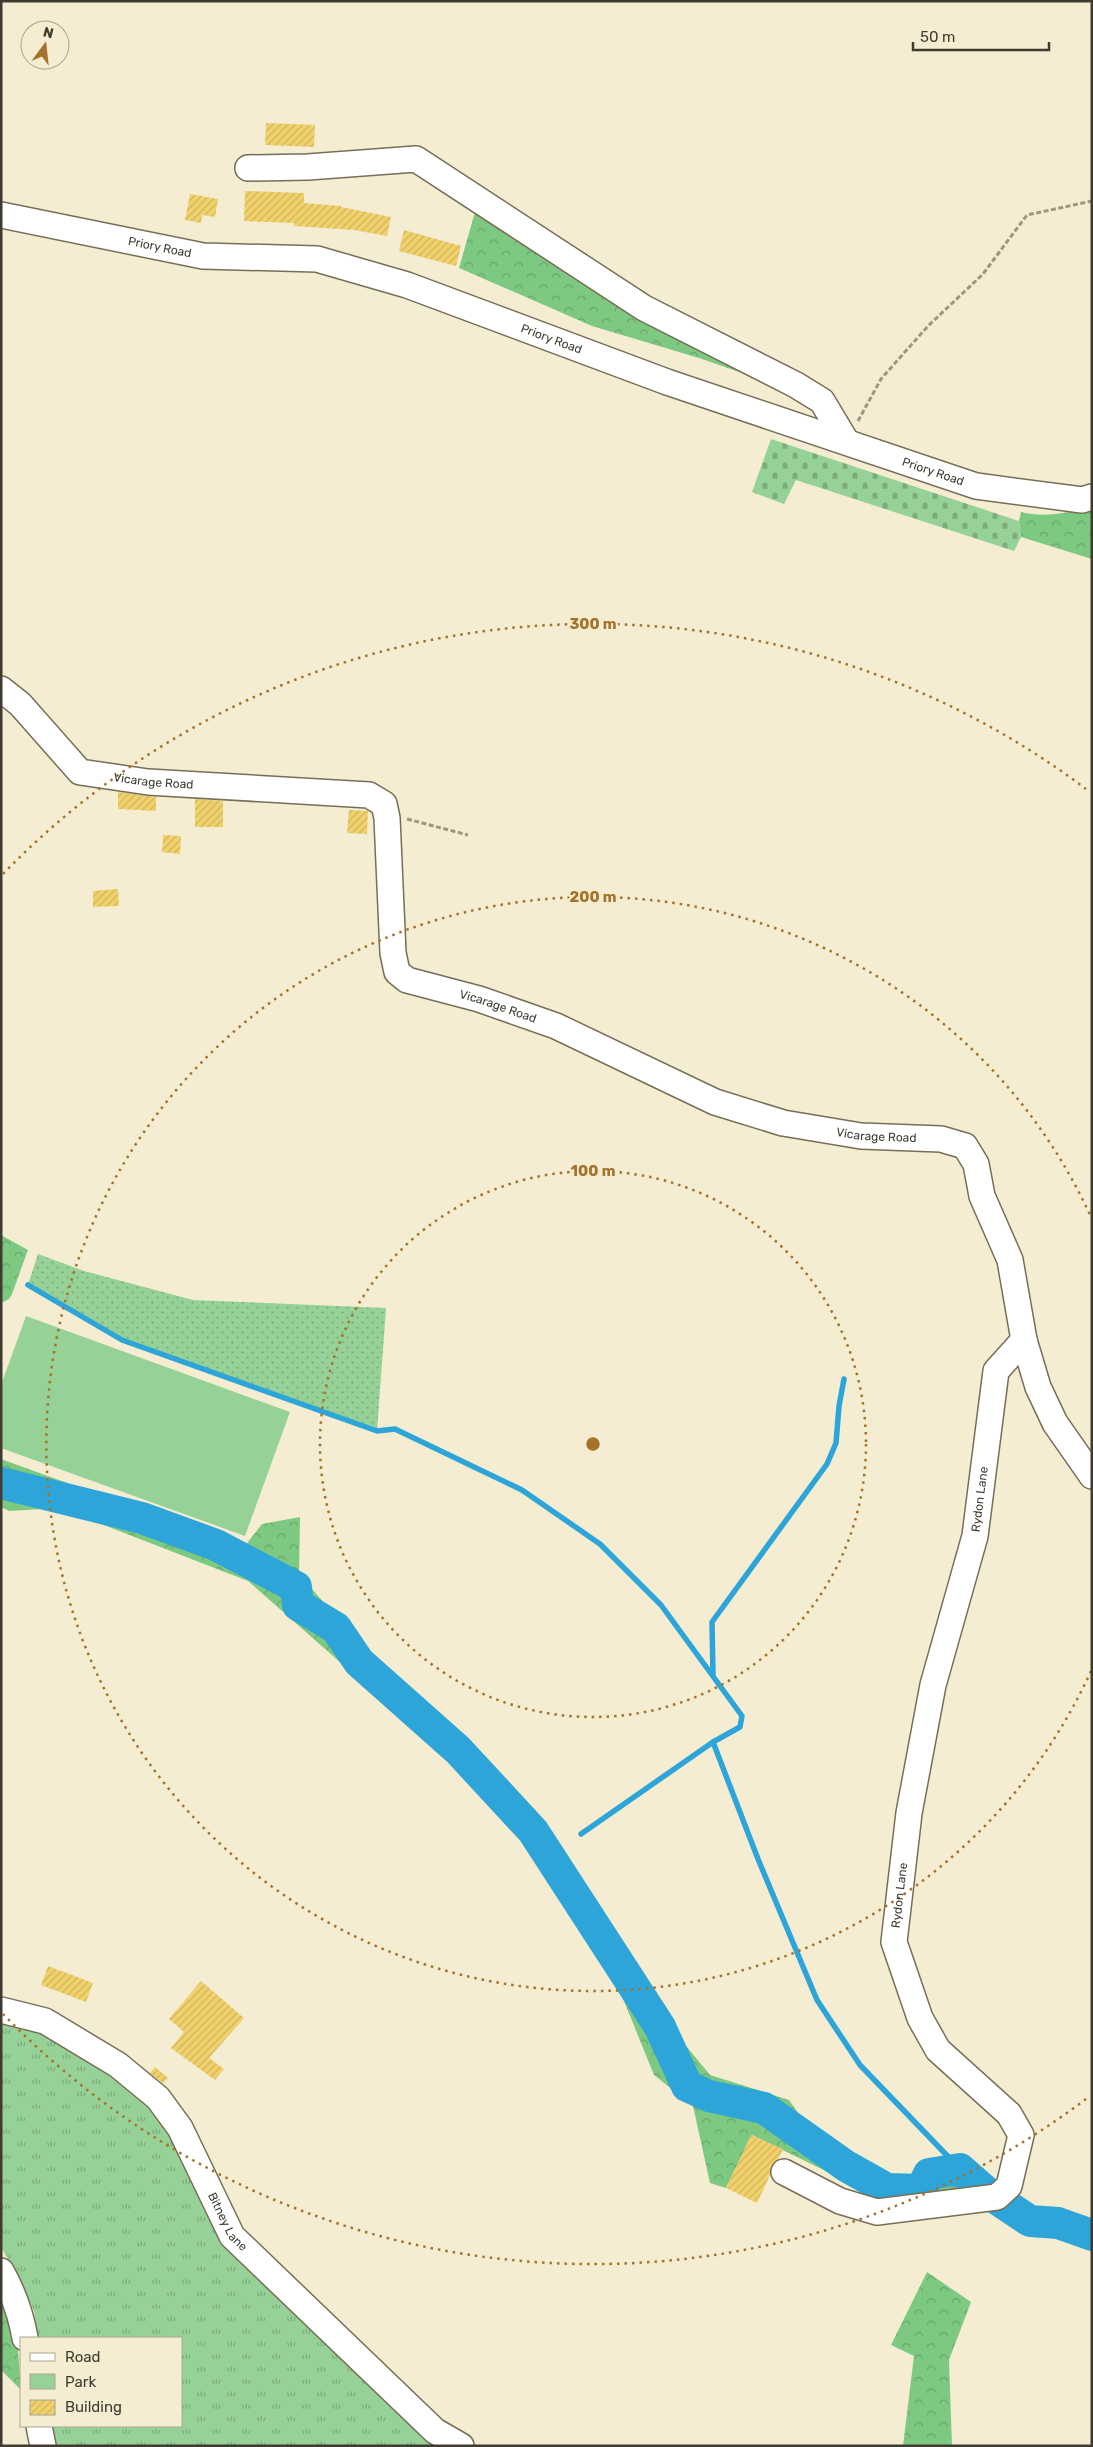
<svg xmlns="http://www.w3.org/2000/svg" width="1093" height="2447" viewBox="0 0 1093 2447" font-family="Rubik,sans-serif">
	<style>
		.grass { fill: url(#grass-tufts) }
		.forest { fill: url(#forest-crowns) }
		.cemetery { fill: url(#cemetery-stones) }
		.park { fill: #96d297 }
		.garden { fill: url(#garden-dots) }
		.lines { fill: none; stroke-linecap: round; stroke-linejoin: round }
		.stream { stroke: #2ea5d9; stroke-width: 5.5 }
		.river { stroke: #2ea5d9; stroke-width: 32 }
		.building { fill: url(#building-hatch) }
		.minor-casing { stroke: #766e57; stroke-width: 28 }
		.path { stroke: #9c9683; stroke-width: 3; stroke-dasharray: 5 2.5; stroke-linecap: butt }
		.minor { stroke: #fff; stroke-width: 25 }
		.ring { fill: none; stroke: #a47228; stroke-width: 2.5; stroke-dasharray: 2.5 5 }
		.labels { text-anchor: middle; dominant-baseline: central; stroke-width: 4.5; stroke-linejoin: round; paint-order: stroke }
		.street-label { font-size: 12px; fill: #3f3b31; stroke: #f5edd2 }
		.centre { fill: #a47228; stroke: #f5edd2; stroke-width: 2.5 }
		.ring-label { font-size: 15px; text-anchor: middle; font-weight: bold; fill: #a47228; stroke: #f5edd2; stroke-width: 4.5; stroke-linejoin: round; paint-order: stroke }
	</style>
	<defs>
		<pattern id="grass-tufts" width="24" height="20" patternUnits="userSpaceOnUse" patternTransform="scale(1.25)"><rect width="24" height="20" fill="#96d297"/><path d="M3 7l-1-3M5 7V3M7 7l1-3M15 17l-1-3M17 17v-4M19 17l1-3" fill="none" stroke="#7cac7c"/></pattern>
		<pattern id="forest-crowns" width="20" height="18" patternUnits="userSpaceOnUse" patternTransform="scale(1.25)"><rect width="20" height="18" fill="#7ec981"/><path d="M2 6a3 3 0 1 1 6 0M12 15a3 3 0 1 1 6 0" fill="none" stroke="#69a46a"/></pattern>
		<pattern id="cemetery-stones" width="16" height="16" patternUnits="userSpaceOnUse" patternTransform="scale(1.25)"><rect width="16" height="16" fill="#96d297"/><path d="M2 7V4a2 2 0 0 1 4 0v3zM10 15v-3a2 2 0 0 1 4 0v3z" fill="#7cac7c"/></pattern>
		<pattern id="garden-dots" width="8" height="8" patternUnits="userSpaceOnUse" patternTransform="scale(1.25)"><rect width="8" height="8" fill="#96d297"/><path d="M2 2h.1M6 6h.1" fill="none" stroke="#7cac7c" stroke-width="1.8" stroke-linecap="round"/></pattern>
		<pattern id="building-hatch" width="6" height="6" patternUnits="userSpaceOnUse" patternTransform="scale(1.25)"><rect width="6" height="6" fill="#f0d16b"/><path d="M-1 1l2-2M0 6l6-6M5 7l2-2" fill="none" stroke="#cfb45d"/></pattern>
	</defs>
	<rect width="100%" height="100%" fill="#f5edd2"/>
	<path class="grass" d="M1 2021 43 2032 128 2080 174 2132 220 2243 416 2429 443 2446H54L51 2426H181V2338H37L34 2311 19 2278 1 2247Z"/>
	<path class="forest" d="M479 198 822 401 699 358 592 326 459 268Z
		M1092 506V559L1021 537 1019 521 1021 512C1044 518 1069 513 1092 506Z
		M1 1235 28 1250 12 1294 9 1299 1 1303Z
		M1 1459 244 1547 262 1524 300 1517 299 1575 416 1704 509 1785 561 1848 599 1916 664 2019 710 2075 789 2100 813 2134 921 2190 929 2174 960 2169 985 2191 924 2196 879 2197 752 2135 726 2188 710 2183 693 2106 654 2075 613 1974 512 1814 248 1581 60 1508 9 1511 1 1507Z
		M927 2272 971 2302 949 2360 952 2446H903L914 2356 891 2345Z
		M1 2285 17 2338 21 2390 1 2370Z"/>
	<path class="cemetery" d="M771 439 1019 521 1021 537 1014 551 796 480 784 504 752 492Z"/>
	<path class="park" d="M26 1316 290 1412 245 1536 1 1448V1385Z"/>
	<path class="garden" d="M38 1254 84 1271 193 1300 386 1308 377 1431 122 1340 28 1285Z"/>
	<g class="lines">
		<path class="stream" d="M28 1285 122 1340 377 1431 395 1429 522 1490 600 1544 661 1605 742 1716 740 1727 713 1742 758 1859 817 2000 860 2065 960 2169
			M713 1676 712 1622 827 1464 836 1443 839 1406 844 1379
			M581 1834 713 1742"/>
		<path class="river" d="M1 1483 142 1518 216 1545 296 1587 298 1605 336 1628 359 1662 458 1750 533 1831 660 2027 687 2086 709 2096 764 2108 846 2166 887 2189 921 2190 929 2174 960 2169 985 2191 1030 2221 1058 2223 1092 2235"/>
	</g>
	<path class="building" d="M266 123 315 125 314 147 265 145Z
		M245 191 304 193V203L341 206V207L391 217 387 236 354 230 294 226V223L244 221Z
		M190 194 218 199 215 217 202 215 201 223 185 220Z
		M404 230 461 246 456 266 399 251Z
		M118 792 156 797V811L118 809Z
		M195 799 223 801V827H195Z
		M349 810 368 811 367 834 347 833Z
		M163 835 181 836 180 854 162 852Z
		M118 889 119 906 93 907V891Z
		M48 1966 93 1983 86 2002 41 1985Z
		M201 1981 244 2018 209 2058 224 2069 215 2080 171 2048 184 2032 169 2019Z
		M155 2067 168 2078 163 2083 150 2073Z
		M751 2135 783 2149 778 2159 771 2166 770 2175 757 2203 726 2188Z"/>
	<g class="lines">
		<defs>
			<g id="minor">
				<path d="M248 168 308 167 416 159 644 308 796 385 822 401 846 441"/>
				<path id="s1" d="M1 215 203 256 317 259 407 285 667 382 976 486 1082 500 1092 497"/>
				<path id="s2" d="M1 689 20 704 80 772 148 782 369 795 384 804 387 818 393 953 397 972 407 980 479 999 556 1026 715 1102 783 1123 861 1136 941 1139 965 1146 976 1164 982 1196 1010 1260 1024 1340 1038 1387 1055 1423 1092 1476"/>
				<path id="s3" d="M1 2010 45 2021 118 2065 158 2098 180 2128 232 2236 435 2431 461 2446"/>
				<path id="s4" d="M784 2172 840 2201 877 2212 997 2197 1009 2186 1021 2135 1009 2114 938 2050 920 2018 894 1942 909 1813 933 1685 975 1536 996 1371 1024 1340"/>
				<path d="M1 2271C13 2292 21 2315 25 2338"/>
				<path d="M39 2426 43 2446"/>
			</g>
		</defs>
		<use href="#minor" class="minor-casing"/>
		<path class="path" d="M858 421 881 379 928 326 983 274 1027 215 1092 201
			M407 819 468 835"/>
		<use href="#minor" class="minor"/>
	</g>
	<g class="ring">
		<circle cx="593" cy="1444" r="273"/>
		<path d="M1091 1671A547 547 0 1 1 1091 1217"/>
		<path d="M1086 2099A820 820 0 0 1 3 2014M3 874A820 820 0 0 1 1086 789"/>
	</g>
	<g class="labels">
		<g class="street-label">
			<text stroke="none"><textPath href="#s1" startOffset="162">Priory Road</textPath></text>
			<text stroke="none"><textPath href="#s1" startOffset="568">Priory Road</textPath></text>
			<text stroke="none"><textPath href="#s1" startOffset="972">Priory Road</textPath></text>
			<text stroke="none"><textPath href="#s2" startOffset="189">Vicarage Road</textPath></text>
			<text stroke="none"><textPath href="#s2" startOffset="699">Vicarage Road</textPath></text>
			<text stroke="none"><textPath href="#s2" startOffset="1102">Vicarage Road</textPath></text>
			<text stroke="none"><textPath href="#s4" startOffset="980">Rydon Lane</textPath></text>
			<text stroke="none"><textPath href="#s4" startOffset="575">Rydon Lane</textPath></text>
			<text stroke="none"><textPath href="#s3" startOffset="325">Bitney Lane</textPath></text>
		</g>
	</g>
	<circle cx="593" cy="1444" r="8" class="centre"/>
	<g class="ring-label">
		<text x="593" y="629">300 m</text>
		<text x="593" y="902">200 m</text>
		<text x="593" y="1176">100 m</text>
	</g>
	<rect width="1093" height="2447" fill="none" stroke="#3f3b31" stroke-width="5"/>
	<rect x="20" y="2337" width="162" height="90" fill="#f5edd2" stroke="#aca692"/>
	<rect x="30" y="2353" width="25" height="8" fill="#ffffff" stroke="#aca692"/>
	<text x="65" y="2362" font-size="15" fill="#3f3b31">Road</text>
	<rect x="30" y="2374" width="25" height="15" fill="#96d297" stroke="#aca692"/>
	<text x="65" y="2387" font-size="15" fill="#3f3b31">Park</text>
	<rect x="30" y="2400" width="25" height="15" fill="url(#building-hatch)" stroke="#aca692"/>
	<text x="65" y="2412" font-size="15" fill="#3f3b31">Building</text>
	<g transform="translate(45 45) rotate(15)"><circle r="24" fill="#f5edd2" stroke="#aca692"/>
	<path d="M0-4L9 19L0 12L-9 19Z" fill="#a47228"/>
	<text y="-8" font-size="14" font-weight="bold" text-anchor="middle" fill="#3f3b31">N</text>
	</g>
	<path d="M913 42v8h136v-8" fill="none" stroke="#3f3b31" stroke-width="2.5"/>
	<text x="920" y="42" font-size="15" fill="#3f3b31" stroke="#f5edd2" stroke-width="4" paint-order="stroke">50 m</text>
</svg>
